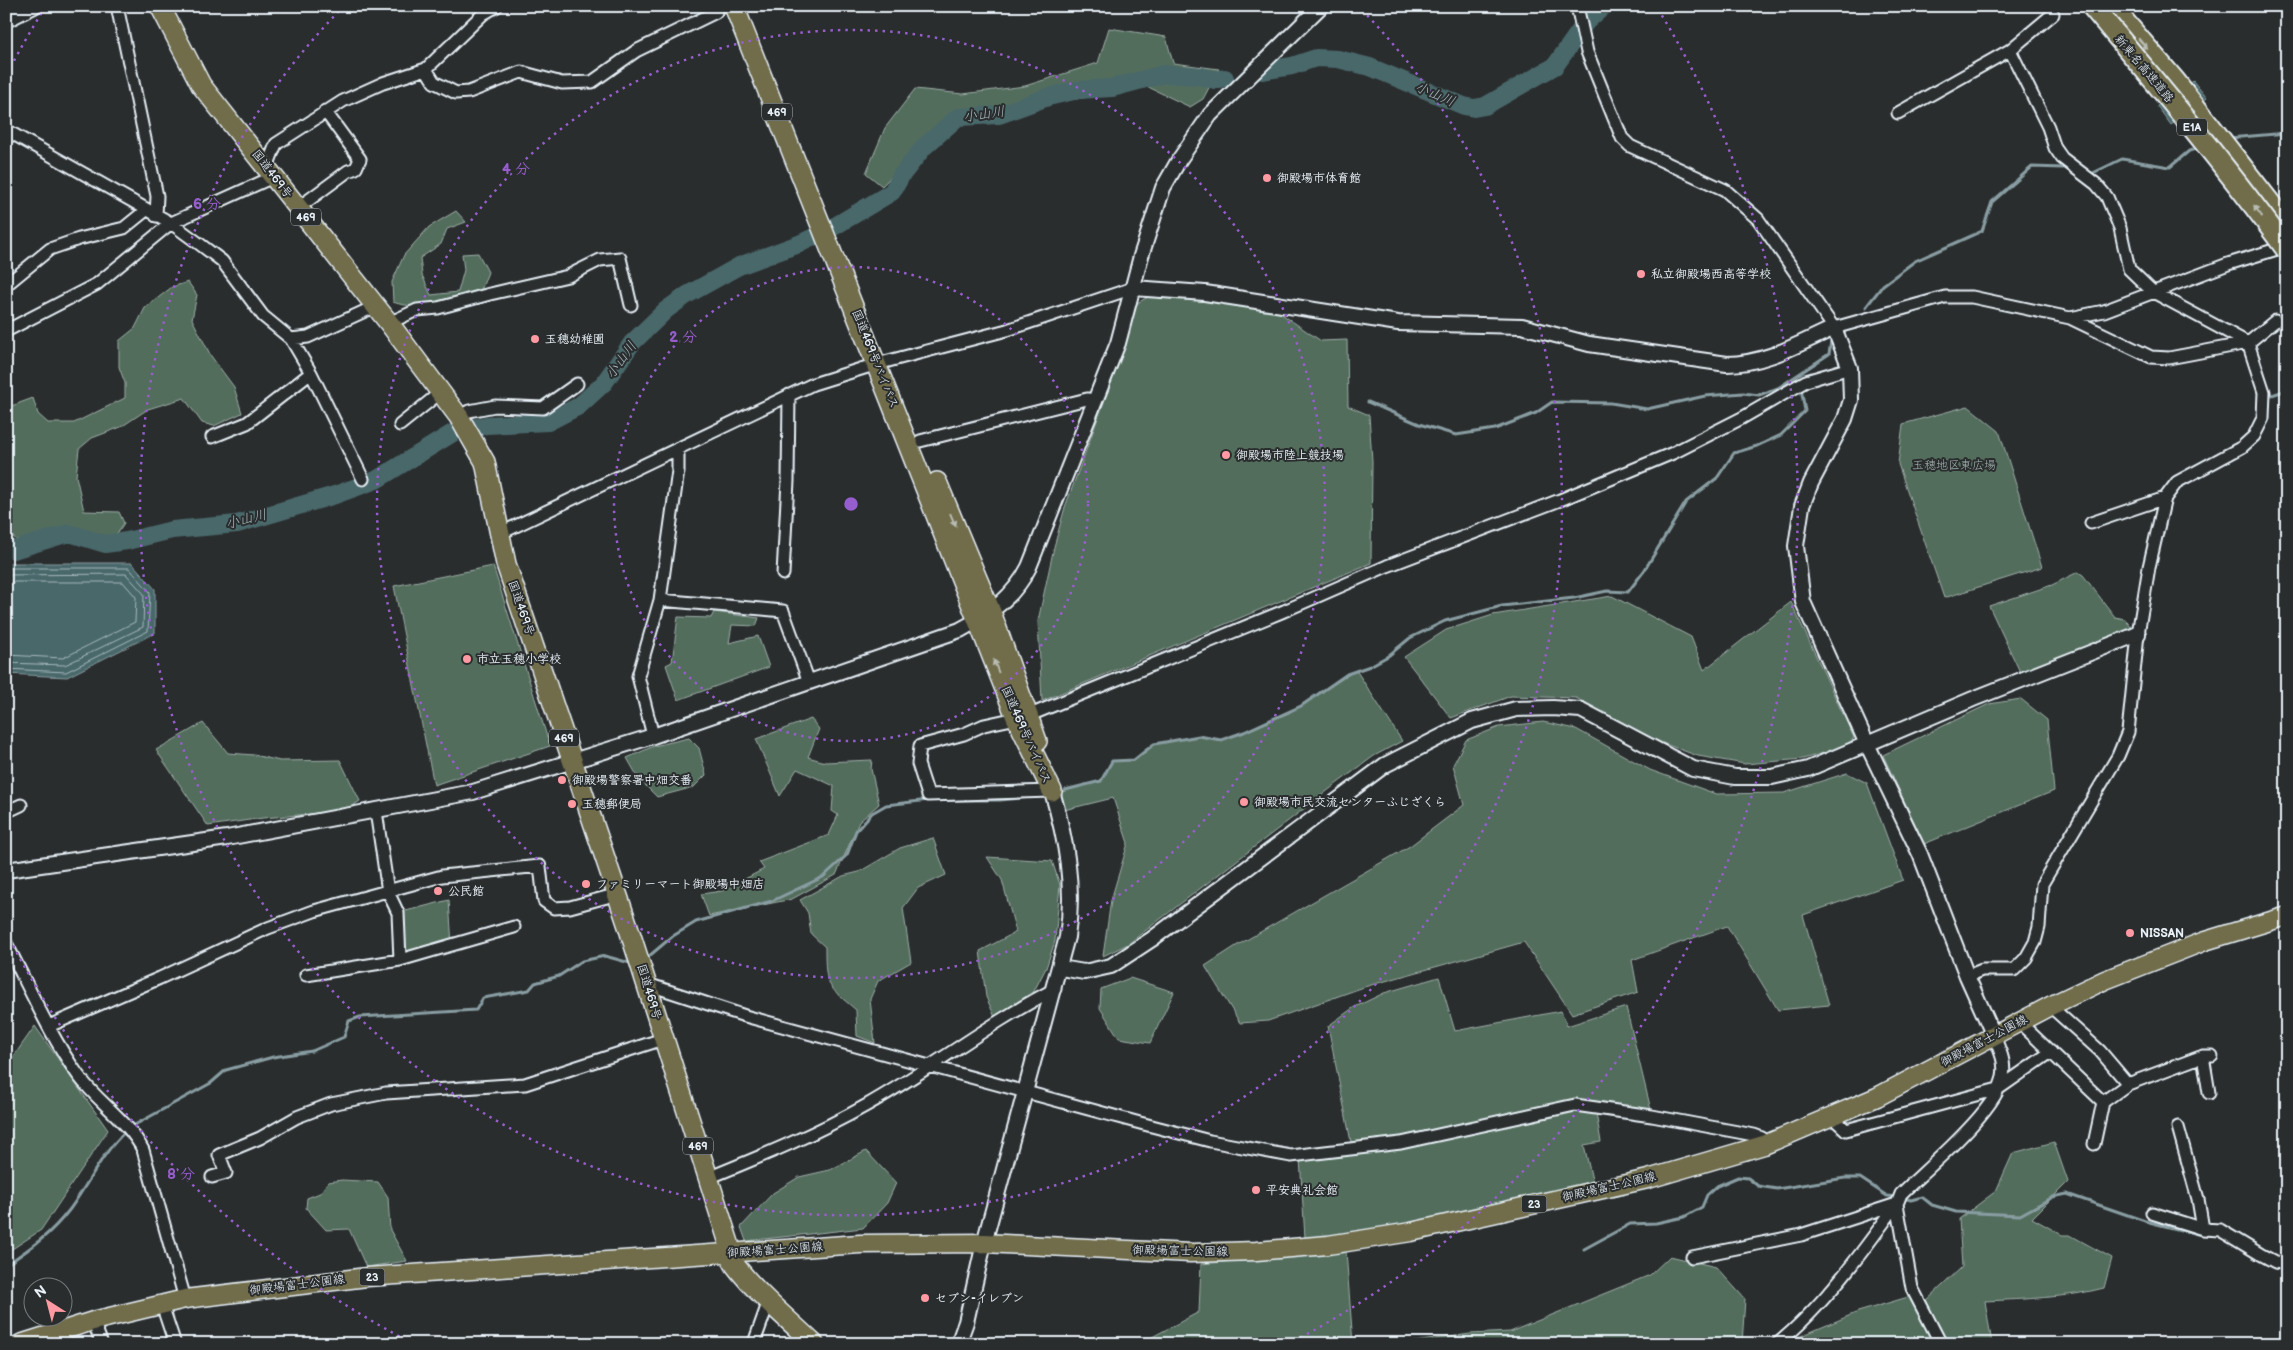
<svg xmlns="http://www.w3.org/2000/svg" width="2293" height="1350" viewBox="0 0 2293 1350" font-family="'Balsamiq Sans','Klee One',sans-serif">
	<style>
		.green { fill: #536d5c; stroke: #9eafaa }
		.water { fill: #49676b; stroke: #899ea3 }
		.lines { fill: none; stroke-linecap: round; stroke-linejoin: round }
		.shore { stroke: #a8bac0; stroke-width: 1 }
		.stream { stroke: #899ea3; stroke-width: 3 }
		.river { stroke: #49676b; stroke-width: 18 }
		.minor-casing { stroke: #e8f1f8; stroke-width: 15 }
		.tertiary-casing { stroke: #e8f1f8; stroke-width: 18 }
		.primary-casing { stroke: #e8f1f8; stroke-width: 21 }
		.trunk-casing { stroke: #e8f1f8; stroke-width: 22 }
		.motorway-casing { stroke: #e8f1f8; stroke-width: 24 }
		.minor { stroke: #2a2d2e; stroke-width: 11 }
		.tertiary { stroke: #2a2d2e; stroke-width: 14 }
		.primary { stroke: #716d4b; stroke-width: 18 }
		.trunk { stroke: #716d4b; stroke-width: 19 }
		.motorway { stroke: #716d4b; stroke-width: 20 }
		.motorway-bridge-casing { stroke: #e8f1f8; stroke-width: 24; stroke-linecap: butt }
		.motorway-bridge { stroke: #716d4b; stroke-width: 20 }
		.oneway { fill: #b8bcb3 }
		.ring { fill: none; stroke: #965dcd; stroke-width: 2.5; stroke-dasharray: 2.5 5 }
		.poi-dot { fill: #ff9aa2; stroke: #2a2d2e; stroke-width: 2 }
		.labels { text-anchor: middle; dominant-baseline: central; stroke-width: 4; stroke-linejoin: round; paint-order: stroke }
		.shield { fill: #2a2d2e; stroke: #afb6bb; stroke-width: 1 }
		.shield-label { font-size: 11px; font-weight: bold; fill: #e8f1f8 }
		.street-label { font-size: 12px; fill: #e8f1f8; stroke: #2a2d2e }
		.poi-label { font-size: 12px; font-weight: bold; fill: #e8f1f8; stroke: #2a2d2e; text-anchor: start }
		.park-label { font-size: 12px; fill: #a5b6b2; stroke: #2a2d2e }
		.water-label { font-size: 14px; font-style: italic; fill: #a8bac0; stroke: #2a2d2e }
		.centre { fill: #965dcd; stroke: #2a2d2e; stroke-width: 2.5 }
		.ring-label { font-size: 15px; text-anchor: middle; font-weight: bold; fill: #965dcd; stroke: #2a2d2e; stroke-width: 4; stroke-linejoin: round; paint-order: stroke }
	</style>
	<rect width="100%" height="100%" fill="#2a2d2e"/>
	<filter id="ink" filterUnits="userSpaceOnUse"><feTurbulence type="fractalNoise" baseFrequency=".02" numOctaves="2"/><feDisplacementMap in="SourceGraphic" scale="10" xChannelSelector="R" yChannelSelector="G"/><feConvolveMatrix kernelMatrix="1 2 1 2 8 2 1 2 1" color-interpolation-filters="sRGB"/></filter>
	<g filter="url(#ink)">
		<path class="green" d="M1109 28 1166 37 1173 63 1219 69 1203 99 1190 107 1144 85 1097 96 949 117 882 186 866 173 885 128 915 89 963 94 1025 86 1098 63Z
			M456 211 466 222 447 229 441 244 420 258 422 275 431 295 458 292 464 270 462 254 478 253 488 272 480 293C453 299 419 312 393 302L392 282 404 255 429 227Z
			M188 282 197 295 192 319 211 356 234 387 242 413 214 426 202 423 184 398 148 409 121 427 92 438 79 449 76 476 84 511 119 512 124 523 114 538 63 530 24 546 6 531V408L33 398 38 414 48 423H74L125 398V383L119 367V341L135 328 145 308 172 287Z
			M1150 296 1220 303 1280 313 1321 341 1347 340 1348 406 1369 415 1372 461 1371 563 1042 701 1038 621 1054 547 1065 507 1124 348 1137 303Z
			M1968 406 1999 431 2042 567 1944 598 1898 464 1903 424Z
			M493 566 550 746 434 785 394 586Z
			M2078 572 2083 575 2115 617 2125 619 2133 630 2021 674 1989 606 2052 585Z
			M1612 596 1691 637 1704 670 1791 602 1854 738 1844 747 1803 759 1745 764 1698 756 1654 740 1576 698 1511 696 1451 718 1404 657 1446 630 1493 615Z
			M714 612 759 618 756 626 732 625 729 643 758 636 769 667 678 700 666 665 672 662 678 617 711 618Z
			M1356 670 1402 741 1374 756 1335 785 1128 944 1103 956 1111 900 1128 843 1113 798 1064 810 1058 793 1101 781 1112 761 1134 760 1154 744 1199 736 1221 740 1244 732 1289 713Z
			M2021 699 2047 720 2054 791 1924 844 1883 755 1989 704Z
			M811 719 819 729 808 757 825 762 872 760 871 769 879 804 859 822 836 875 792 899 709 916 701 894 722 891 764 869 759 862 829 835 838 815 832 811 834 786 797 769 780 796 756 739Z
			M1543 722 1576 729 1650 770 1716 794 1784 793 1847 773 1867 783 1903 880 1803 915 1829 1005 1778 1010 1727 926 1632 960 1638 992 1572 1014 1524 942 1364 987 1268 1021 1240 1023 1205 966 1236 946 1410 846 1464 805 1453 765 1466 740 1499 727Z
			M203 723 228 753 254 755 280 761 340 760 360 801 345 811 263 818 208 826 156 750Z
			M689 738 699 748 706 775 694 787 657 797 639 779 627 758 654 746Z
			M933 838 946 875 918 888 903 908 911 962 878 981 870 999 875 1043 857 1036 856 1010C827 985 825 987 825 947L811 934 808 913 800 900 843 876 859 872 900 848Z
			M987 857 1052 861 1060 885 1055 941 1046 968 1034 991 995 1017 986 997 980 951 1016 932 1002 880Z
			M449 900 452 945 400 960 398 913Z
			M1439 977 1455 1031 1561 1011 1567 1026 1626 1007 1651 1110 1594 1101 1601 1142 1584 1145 1593 1184 1398 1227 1305 1238 1300 1158 1353 1152 1328 1026 1353 1008 1384 993Z
			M1130 978 1174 992 1150 1043 1119 1038 1100 1008 1101 989Z
			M35 1026 108 1130 41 1230 6 1253V1067Z
			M2054 1142 2068 1182 2032 1218 2062 1235H2070L2112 1258 2104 1288C2066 1298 2025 1299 1985 1301L1992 1344H1782L1858 1312 1908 1297 1923 1304 1962 1267 1959 1219 1996 1191 2013 1153Z
			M866 1151 896 1183 887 1203 863 1228 746 1241 741 1227 773 1193 799 1177 830 1170Z
			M342 1180 378 1182 388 1197 390 1230 407 1261 366 1267 349 1229 326 1230 306 1208 307 1198 320 1193 328 1182Z
			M1346 1251 1353 1344H1139L1199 1312 1201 1264Z
			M1670 1256 1716 1267 1745 1299 1742 1344H1400L1470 1334 1510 1332 1650 1275Z"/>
		<path class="water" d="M2193 81 2207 98 2171 125 2157 106 2182 85 2185 88Z
			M6 563H132L155 589V633L67 677 6 674Z"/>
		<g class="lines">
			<path class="shore" d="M6 568H129L150 592 148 631 66 672 6 669
				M6 575 126 574 144 594 143 627 65 665 6 663
				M6 582H123L136 597 135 622 63 658 6 655"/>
			<path class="stream" d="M2229 138 2287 133
				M2093 173 2122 159 2170 167 2189 151 2199 148
				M1866 307 1883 285 1915 261 1982 231 1992 202 2032 167 2063 168
				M2272 395 2287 390
				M1368 402 1419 424 1456 435 1495 429 1536 413 1552 402 1611 403 1647 409 1705 396 1743 393 1759 395 1778 388 1829 354 1831 341
				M1065 790 1101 781 1112 761 1134 760 1154 744 1199 736 1221 740 1244 732 1301 706 1347 674 1370 666 1388 656 1410 638 1445 621 1502 606 1574 598 1607 591 1628 592 1644 571 1686 502 1717 478 1734 453 1757 446 1781 435 1805 411 1801 388
				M950 800H1000L1031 797
				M648 957 673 936 696 922 772 901 823 877 847 855 856 831 872 813 886 805 929 800
				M131 1127 211 1083 226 1070 273 1057 312 1051 344 1037 349 1021 360 1017 476 1010 483 998 529 990 535 983 559 976 582 961 605 956 630 963
				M1903 1198 1911 1200 1922 1197 1932 1205 1956 1212 2020 1215 2053 1197 2067 1194 2145 1221 2201 1235 2206 1233
				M1584 1249 1630 1224 1656 1223 1684 1217 1702 1207 1707 1195 1717 1186 1738 1177 1748 1178 1758 1186 1777 1189 1845 1178H1860L1887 1196 1897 1197
				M6 1265C31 1248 51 1234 70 1209 89 1183 101 1154 126 1131"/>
			<path class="river" d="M1262 71 1292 66 1316 58 1338 59 1370 67 1464 106 1474 108 1485 106 1555 66 1586 22 1604 6
				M6 546 14 550 69 533 105 544 127 541 172 530 237 524 335 495 376 480 456 431 487 425 548 422 579 406 604 383 632 343 666 310 687 295 739 266 799 244 830 229 892 192 901 176 924 147 958 117 999 115 1048 97 1078 90 1112 88 1164 74 1200 76 1215 80 1225 78"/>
			<defs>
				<path id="minor" d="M117 6 157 196 156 216
					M1577 6 1587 52 1622 138 1630 146 1725 190 1758 219 1834 328 1945 297H1972L2070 318 2104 311 2228 264 2287 246
					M426 69 434 82 456 93 469 92 521 72 562 83 592 82 636 51 716 12 713 6
					M1898 113 2010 50
					M6 130 171 223 201 245 222 261 263 316 291 339 308 337 376 306
					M267 167 276 144 343 101 383 83 426 69 483 14 497 6
					M298 208 348 171 356 168 360 159 325 111
					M6 285 50 249 79 239 124 228 145 211
					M2070 318 2151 357 2169 358 2248 343 2275 321
					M389 323 417 310 438 308 490 294 568 276 600 260 620 258 631 305
					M6 331 97 284 171 223 273 177
					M311 373 363 479
					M459 417 469 411 495 406 543 408 577 384
					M400 425 441 392
					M212 437 247 423 311 373 291 339
					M920 441 1087 399 1094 400
					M2091 523 2165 498
					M499 534 813 384 877 364 1007 330 1133 288
					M783 574 788 481 789 395
					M660 600 783 611 809 682
					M653 736 638 676 660 600 678 471V448
					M1052 791 928 795 918 764 920 746 964 734 984 725 1030 715 1284 611 1387 566 1560 500 1673 453 1742 418 1806 381 1850 368
					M376 811 388 892 398 913 400 960
					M6 812 21 805
					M6 943C29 987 49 1034 78 1075 98 1103 127 1119 143 1150L185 1299
					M306 975 400 960 514 927
					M1967 976 1982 970H2014L2026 958 2035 942 2039 927 2042 884 2118 756 2128 732 2138 634 2149 567 2165 498 2177 482 2242 447 2254 436 2263 418 2264 392 2248 343 2153 292 2129 269 2120 228 2107 197 2096 184 2062 158 2055 148 2048 127 2010 50 2053 14
					M647 984 745 1016 1140 1123 1210 1141 1291 1156 1401 1143 1575 1105 1652 1116 1754 1135 1762 1138 1764 1145
					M2050 1006 2100 1051 2128 1084
					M2019 1022 2103 1102 2094 1144
					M49 1026 160 978 268 928 314 911 442 876 540 866 544 901 554 908 570 907 618 894
					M2203 1056 2209 1093
					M2103 1102 2128 1084 2203 1056H2212
					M1832 1117 1846 1130 1998 1089 2051 1052
					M2178 1127 2198 1199 2203 1229 2220 1230 2260 1254 2275 1262 2287 1264
					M212 1177 226 1173 219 1155 260 1138 297 1117 331 1104 386 1093 525 1084 663 1039
					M708 1178C762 1156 816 1134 867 1105 931 1069 989 1023 1055 989
					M2152 1213 2203 1229
					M1692 1257 1801 1235 1897 1204
					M162 1305 175 1344
					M93 1321 102 1344
					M752 1344 755 1340 769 1301
					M1777 1344C1822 1308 1864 1250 1897 1204
					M1941 1344 1912 1288 1897 1204 1901 1194C1926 1169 1998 1110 2003 1076 2006 1061 1999 1049 1994 1036"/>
				<path id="tertiary" d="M6 20 34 6
					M1133 288 1205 293 1398 323 1522 326 1589 344 1727 364C1765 364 1800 343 1834 328L1850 368 1851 400 1845 419 1811 483 1802 506 1796 546 1803 602 1867 744 1920 854 1967 976 1994 1036
					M6 870 227 838 473 792 653 736 960 630C990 614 1014 597 1029 567L1118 343 1141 256 1163 188 1179 160 1210 115 1321 6
					M1061 968 1084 972 1111 966 1152 939 1385 765 1472 721 1516 709 1553 708 1581 710 1693 769 1735 777H1772L1808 769 1973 699 2138 634
					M958 1344 966 1322 984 1243 1067 937C1075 886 1066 840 1052 791"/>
				<path id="primary" d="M20 1344 93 1321 185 1299 367 1277 860 1244 984 1243 1191 1253 1256 1251 1328 1245 1411 1232 1648 1179 1764 1145 1877 1097 2050 1006 2105 980 2205 941 2287 916"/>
				<path id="trunk" d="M160 6 201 85 389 323 459 417 485 462 506 564 628 926 729 1243C730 1250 730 1258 735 1265 757 1294 788 1319 814 1344
					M734 6 1016 717 1052 791
					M937 482 991 612 1037 741"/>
				<path id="motorway" d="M2111 6 2174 80 2287 225"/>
			</defs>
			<use href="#minor" class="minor-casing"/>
			<use href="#tertiary" class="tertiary-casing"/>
			<use href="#primary" class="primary-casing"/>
			<use href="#trunk" class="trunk-casing"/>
			<use href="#motorway" class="motorway-casing"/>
			<use href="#minor" class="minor"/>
			<use href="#tertiary" class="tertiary"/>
			<use href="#primary" class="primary"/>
			<use href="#trunk" class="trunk"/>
			<use href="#motorway" class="motorway"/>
			<defs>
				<path id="motorway-bridge" d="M2092 6C2159 86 2226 166 2287 250"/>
			</defs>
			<use href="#motorway-bridge" class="motorway-bridge-casing"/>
			<use href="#motorway-bridge" class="motorway-bridge"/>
		</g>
		<defs><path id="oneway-solid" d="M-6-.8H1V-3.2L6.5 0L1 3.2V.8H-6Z" transform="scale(1.25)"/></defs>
		<g class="oneway">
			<use href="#oneway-solid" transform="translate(2143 44) rotate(50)"/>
			<use href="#oneway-solid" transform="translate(2258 211) rotate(-126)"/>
			<use href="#oneway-solid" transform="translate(953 520) rotate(67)"/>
			<use href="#oneway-solid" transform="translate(996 666) rotate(-111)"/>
		</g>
	</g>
	<g class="ring">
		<circle cx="851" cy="504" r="237"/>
		<circle cx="851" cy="504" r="474"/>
		<path d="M1362 10A711 711 0 1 1 340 10"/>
		<path d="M406 1340A947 947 0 0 1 7 934M7 74A947 947 0 0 1 44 9M1658 9A947 947 0 0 1 1296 1340"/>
	</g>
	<g class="poi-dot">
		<circle cx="1267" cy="178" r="5"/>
		<circle cx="1641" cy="274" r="5"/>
		<circle cx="535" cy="339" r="5"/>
		<circle cx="1226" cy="455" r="5"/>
		<circle cx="467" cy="659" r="5"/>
		<circle cx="562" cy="780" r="5"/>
		<circle cx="1244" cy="802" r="5"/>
		<circle cx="572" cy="804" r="5"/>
		<circle cx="586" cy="884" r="5"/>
		<circle cx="438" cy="891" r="5"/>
		<circle cx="2130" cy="933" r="5"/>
		<circle cx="1256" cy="1190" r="5"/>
		<circle cx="925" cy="1298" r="5"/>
	</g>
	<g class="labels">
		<g class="shield">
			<rect x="762" y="103.5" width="30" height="17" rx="4"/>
			<rect x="2177" y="118.5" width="30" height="17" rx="4"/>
			<rect x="291" y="208.5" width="30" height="17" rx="4"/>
			<rect x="549" y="729.5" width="30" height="17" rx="4"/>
			<rect x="683" y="1137.5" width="30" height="17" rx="4"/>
			<rect x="1521.5" y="1195.5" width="25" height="17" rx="4"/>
			<rect x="359.5" y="1268.5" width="25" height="17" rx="4"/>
		</g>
		<g class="shield-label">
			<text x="777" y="112">469</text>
			<text x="2192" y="127">E1A</text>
			<text x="306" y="217">469</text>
			<text x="564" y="738">469</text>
			<text x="698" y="1146">469</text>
			<text x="1534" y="1204">23</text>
			<text x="372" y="1277">23</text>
		</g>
		<g class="street-label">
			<text transform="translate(2144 69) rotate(50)">新東名高速道路</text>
			<text transform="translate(272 174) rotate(52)">国道469号</text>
			<text transform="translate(875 359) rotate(68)">国道469号バイパス</text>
			<text transform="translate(521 608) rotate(71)">国道469号</text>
			<text transform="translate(1026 735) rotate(66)">国道469号バイパス</text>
			<text transform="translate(649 992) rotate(73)">国道469号</text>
			<text transform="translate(1984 1041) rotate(-28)">御殿場富士公園線</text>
			<text transform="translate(1609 1187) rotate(-13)">御殿場富士公園線</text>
			<text transform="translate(775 1250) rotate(-4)">御殿場富士公園線</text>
			<text transform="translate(1180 1251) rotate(1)">御殿場富士公園線</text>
			<text transform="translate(297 1285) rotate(-7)">御殿場富士公園線</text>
		</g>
		<g class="poi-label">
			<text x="1277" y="178">御殿場市体育館</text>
			<text x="1651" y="274">私立御殿場西高等学校</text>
			<text x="545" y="339">玉穂幼稚園</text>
			<text x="1236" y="455">御殿場市陸上競技場</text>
			<text x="477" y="659">市立玉穂小学校</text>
			<text x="572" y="780">御殿場警察署中畑交番</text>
			<text x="1254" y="802">御殿場市民交流センターふじざくら</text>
			<text x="582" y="804">玉穂郵便局</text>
			<text x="596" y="884">ファミリーマート御殿場中畑店</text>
			<text x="448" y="891">公民館</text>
			<text x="2140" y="933">NISSAN</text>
			<text x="1266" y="1190">平安典礼会館</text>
			<text x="935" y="1298">セブン-イレブン</text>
		</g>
		<g class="park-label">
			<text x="1954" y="465">玉穂地区東広場</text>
		</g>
		<g class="water-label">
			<text transform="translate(1435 94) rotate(23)">小山川</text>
			<text transform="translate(984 114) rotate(-8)">小山川</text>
			<text transform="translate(621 360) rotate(-54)">小山川</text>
			<text transform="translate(246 519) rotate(-14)">小山川</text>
		</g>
	</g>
	<circle cx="851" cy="504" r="8" class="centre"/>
	<g class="ring-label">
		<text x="516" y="174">4 分</text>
		<text x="207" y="209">6 分</text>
		<text x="683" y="342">2 分</text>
		<text x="181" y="1179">8 分</text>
	</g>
	<rect width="2293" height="1350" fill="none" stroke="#2a2d2e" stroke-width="25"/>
	<rect x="12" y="12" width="2268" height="1325" fill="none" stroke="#e8f1f8" stroke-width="2" filter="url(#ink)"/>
	<g transform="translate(48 1302) rotate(324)"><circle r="24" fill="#2a2d2e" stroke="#767b7f"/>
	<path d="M0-4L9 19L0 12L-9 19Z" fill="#ff9aa2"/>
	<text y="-8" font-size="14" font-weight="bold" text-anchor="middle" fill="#e8f1f8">N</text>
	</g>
</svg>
